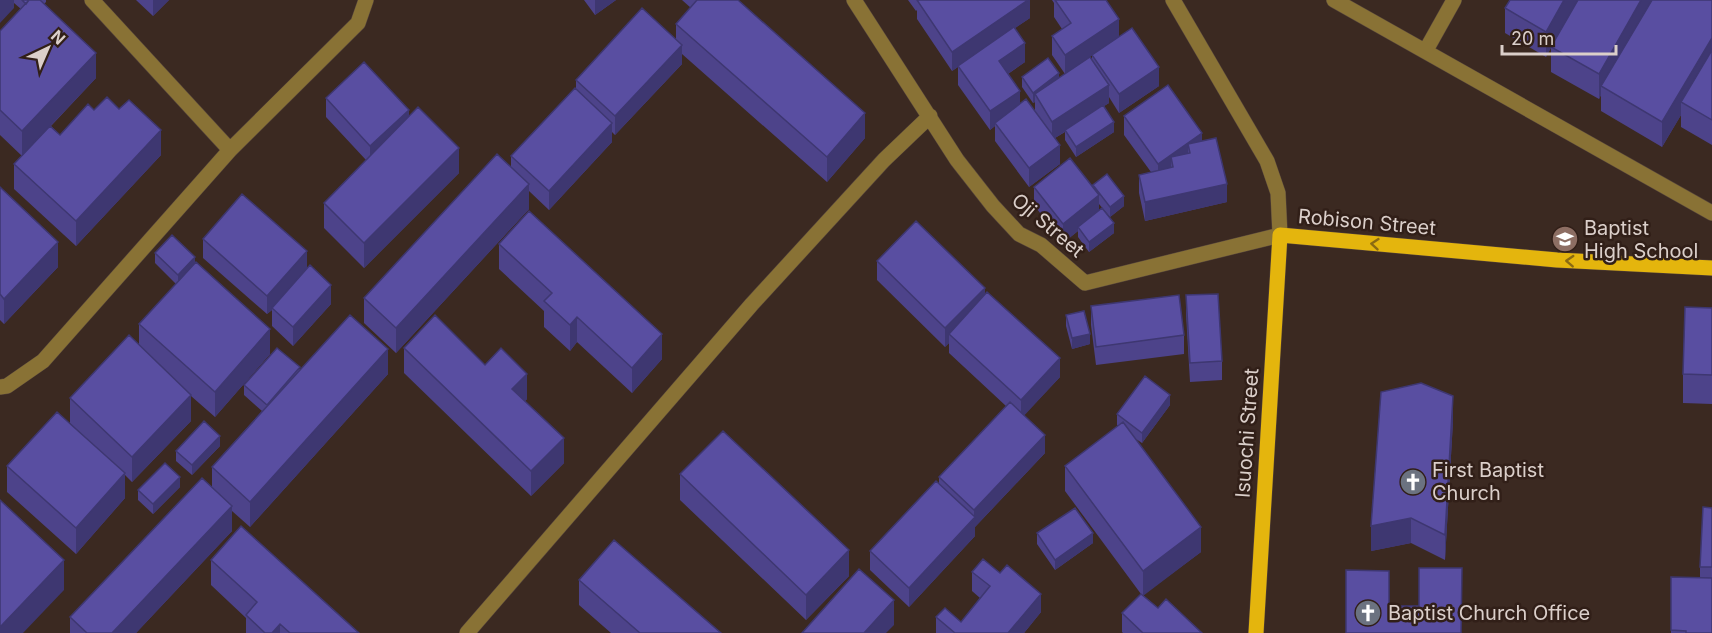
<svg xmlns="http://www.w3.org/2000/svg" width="1712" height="633" viewBox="0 0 1712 633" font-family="Inter,sans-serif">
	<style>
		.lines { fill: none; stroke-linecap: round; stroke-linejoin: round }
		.minor-casing { stroke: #55443c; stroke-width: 16 }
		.major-casing { stroke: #55443c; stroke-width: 16 }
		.minor { stroke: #897235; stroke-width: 15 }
		.major { stroke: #e4b50d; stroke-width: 15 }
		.wall { fill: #4d438a }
		.shaded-wall { fill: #3e3771 }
		.building { fill: #594ea1; stroke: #3e3771; stroke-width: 1.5 }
		.oneway { stroke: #8a6a12 }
		.labels { text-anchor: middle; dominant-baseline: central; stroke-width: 5; stroke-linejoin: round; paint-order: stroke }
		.street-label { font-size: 20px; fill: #dbcfca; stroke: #311f18 }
		.poi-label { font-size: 20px; fill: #dbcfca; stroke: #311f18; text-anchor: start }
	</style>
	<rect width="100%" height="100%" fill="#3b2921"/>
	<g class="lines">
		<defs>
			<path id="minor" d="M92 0 230 150
				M854 0 957 160 993 206 1019 234 1041 245 1085 283 1280 235 1278 193 1267 161 1173 0
				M1334 0 1712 213
				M1426 50 1454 0
				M0 387 7 386 43 361 230 150 358 23 366 0
				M467 633 752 304 884 160 930 116"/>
			<path id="major" d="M1256 633 1280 235 1557 260 1712 268"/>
		</defs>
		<use href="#minor" class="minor-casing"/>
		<use href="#major" class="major-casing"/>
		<use href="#minor" class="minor"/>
		<use href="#major" class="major"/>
	</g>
	<path class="wall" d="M0 0H46V2L44 4 96 78 51 126 60 135 94 110 161 155 76 246 14 189V164L22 156 0 135V31L21 9 14 3V8Z
		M136 0H169L153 16Z
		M584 0H616L595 15Z
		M682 0H738L865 138 827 182 682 54V64L615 135 612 132V142L549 210 529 191V209L396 353 364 323V298L511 167V156L576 88V80L676 40V24L691 8Z
		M908 0H1030V18L1015 28 1025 62 1008 74 1020 104 1035 111V102L1033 103 1022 87V77L1059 78 1092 61V55L1065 74 1052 55V36L1062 29 1054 17V3L1052 0H1106L1119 37 1159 86 1119 113 1109 97V103L1104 106 1114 132 1076 157 1065 140V132L1055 138 1060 164 1029 187 995 141V126L990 130 958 85V67L952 71 917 19V10L916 11Z
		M1712 0V145L1681 127V115L1662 147 1601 111V95L1599 99 1551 72V47L1546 57 1505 33V8Z
		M326 98 409 116 459 173 364 268 324 228V203L366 160 326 117Z
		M1124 116 1202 141 1227 202 1145 221 1139 193V175L1151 172 1124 135Z
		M1093 185 1124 206 1110 217 1099 204V210L1114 233 1089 252 1078 237V231L1063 243 1034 205V187H1093Z
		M0 187 58 267 4 324 0 320Z
		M203 239 307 268 331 304 293 346 272 326V310L267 314 203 258Z
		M499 244 662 359 632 393 577 342 570 351 544 327V311L499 269Z
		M155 253 195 262 270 354 215 417 191 396V421L132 482 125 475V498L76 554 7 492V466L91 443 70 423V398L139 345V324L176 284 155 263Z
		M877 261 985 295 1060 377 1024 415 1045 453 975 527V536L909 607 870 570V551L939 483V477L1006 406 949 353V343L945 347 877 280Z
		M1186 295 1222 361V380L1190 382 1186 314Z
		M1091 306 1184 335V354L1096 365 1091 325Z
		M1712 308V404L1683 403V374Z
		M1066 315 1090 344 1072 349 1066 326Z
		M404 348 485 365 527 399 525 401 564 463 531 496 404 373Z
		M300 369 388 374 250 527 232 511V531L136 633H70V617L212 487V467L262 411 244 395V385Z
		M1170 405 1142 443 1136 439 1201 552 1143 595 1158 608 1202 633H1123L1122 632V613L1141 594 1065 491V466L1119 426 1117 425V414Z
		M1453 421 1445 560 1411 543 1371 551Z
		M220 446 192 475 176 461V451Z
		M680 474 849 576 806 620 680 500Z
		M180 487 153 514 138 500V490Z
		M1712 508V633H1671V577L1700 578V567Z
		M1037 533 1093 543 1055 570 1037 544Z
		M211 560 359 633H246V618L211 585Z
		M972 572 1041 612 1024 633H936V617L961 622 980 598 972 591Z
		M579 580 721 633H611L579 605Z"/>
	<path class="shaded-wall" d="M0 0H14V8L0 23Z
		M153 0H169L153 16Z
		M595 0H616L595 15Z
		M1028 0H1030V18L952 71V52Z
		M1564 0H1578L1546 57V32Z
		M1641 0H1655L1601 86V95L1599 99V74Z
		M1119 19V37L1065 74V55Z
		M1712 38V63L1681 102V115L1662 147V122Z
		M1025 43V62L999 80V61Z
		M682 45V64L615 135V116Z
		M96 53V78L22 156V131Z
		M1159 67V86L1119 113V94Z
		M1059 73V83L1035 94V102L1033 103V93Z
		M1109 85V103L1052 140V122Z
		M1020 91V109L995 123V126L990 130V111Z
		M409 110V128L370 164V146Z
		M865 113V138L827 182V157Z
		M1114 122V132L1076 157V147Z
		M612 123V142L549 210V191Z
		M161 130V155L76 246V221Z
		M1202 133V152L1190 153 1188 144V162L1173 167 1171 157V174L1158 183V164Z
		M1060 145V164L1029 187V168Z
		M459 148V173L364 268V243Z
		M529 184V209L396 353V328Z
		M1227 184V202L1145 221V202Z
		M1099 195V214L1078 227V231L1063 243V224Z
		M1124 196V206L1110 217V207Z
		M1114 223V233L1089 252V242Z
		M58 242V267L4 324V299Z
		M307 251V269L272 308V310L267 314V296Z
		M195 257V267L178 285V275Z
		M331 285V304L293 346V327Z
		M985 288V307L949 334V343L945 347V328Z
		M577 317V342L570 351V325Z
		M270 329V354L215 417V392Z
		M662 334V359L632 393V368Z
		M1090 334V344L1072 349V338Z
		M388 349V374L250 527V502Z
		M1060 358V377L1021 419V400Z
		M527 374V399L512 414V389Z
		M191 395V421L132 482V457Z
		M1170 395V405L1142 443V433Z
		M1453 396V421L1445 560V535Z
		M1045 435V453L975 527V536L909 607V588L974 519V510Z
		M220 436V446L192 475V465Z
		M564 438V463L531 496V471Z
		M125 473V498L76 554V528Z
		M180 477V487L153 514V504Z
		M232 506V531L136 633H112Z
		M1411 518V543L1371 551V526Z
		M1201 527V552L1143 596V571Z
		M1093 533V543L1055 570V560Z
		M849 550V576L806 620V595Z
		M64 560V590L23 633H0V627Z
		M1041 594V612L1024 633H1008Z
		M894 600V625L886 633H864Z
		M280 624V633H272Z"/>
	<path class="building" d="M22 0H29L26 4Z
		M29 0H40L96 53 22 131 0 110V31Z
		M697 0H738L865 113 827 157 676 24Z
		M917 0H1028L952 52Z
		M1055 0H1106L1119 19 1065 55 1052 36 1071 23Z
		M1510 0H1564L1546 32 1505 8Z
		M1578 0H1641L1599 74 1551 47Z
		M1652 0H1712V38L1662 122 1601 86Z
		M642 8 682 45 615 116 576 80Z
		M1014 27 1025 43 999 61 1020 91 990 111 958 66Z
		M1132 28 1159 67 1119 94 1092 55Z
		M1712 50V120L1681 102Z
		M1090 57 1109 85 1052 122 1035 94Z
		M1048 58 1059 73 1033 93 1022 77Z
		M364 62 409 110 370 146 326 98Z
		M1168 85 1202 133 1158 164 1124 116Z
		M575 88 612 123 549 191 511 156Z
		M107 97 119 109 129 100 161 130 76 221 14 164 50 126 60 135 88 104 94 110Z
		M1026 99 1060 145 1029 168 995 123Z
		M1103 105 1114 122 1076 147 1065 130Z
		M418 107 459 148 364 243 324 203Z
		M1216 138 1227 184 1145 202 1139 175 1173 167 1171 157 1190 153 1188 144Z
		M497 154 529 184 396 328 364 298Z
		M1070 158 1099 195 1063 224 1034 187Z
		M1107 174 1124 196 1110 207 1093 185Z
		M0 187 58 242 4 299 0 294Z
		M242 194 307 251 267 296 203 239Z
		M1102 208 1114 223 1089 242 1078 227Z
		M529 211 662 334 632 368 577 317 570 325 544 301 552 293 499 244Z
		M916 221 985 288 945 328 877 261Z
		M172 235 195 257 178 275 155 253Z
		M196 262 270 329 215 392 139 324Z
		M310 265 331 285 293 327 272 308Z
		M987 292 1060 358 1021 400 949 334Z
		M1218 294 1222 361 1190 363 1186 295Z
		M1179 295 1184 335 1096 347 1091 306Z
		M1685 307 1712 308V375L1683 374Z
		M1084 311 1090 334 1072 338 1066 315Z
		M350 315 388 349 250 502 212 467Z
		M435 315 485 365 501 348 527 374 512 389 564 438 531 471 404 348Z
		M129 335 191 395 132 457 70 398Z
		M277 348 300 367 267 405 244 385Z
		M1145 376 1170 395 1142 433 1117 414Z
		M1421 383 1453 396 1445 535 1411 518 1371 526 1381 392Z
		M1010 402 1045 435 974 510 939 477Z
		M57 412 125 473 76 528 7 466Z
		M204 421 220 436 192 465 176 451Z
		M1123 422 1201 527 1143 571 1065 466Z
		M723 431 849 550 806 595 680 474Z
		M165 463 180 477 153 504 138 490Z
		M202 478 232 506 112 633H87L70 617Z
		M936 481 975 517 909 588 870 551Z
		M0 500 64 560 0 627Z
		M1703 507 1712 508V567H1700Z
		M1075 508 1093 533 1055 560 1037 533Z
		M241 526 359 633H290L280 624 272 633H265L246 615 257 602 211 560Z
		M614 540 721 633H640L579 580Z
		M983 559 1000 573 1007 565 1041 594 1008 633H955L936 617 945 608 961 622 990 586 972 572Z
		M1419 568H1462L1461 633H1346V570L1389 571V606H1419Z
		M859 569 894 600 864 633H802Z
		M1671 577 1712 578V633H1686V631L1671 630Z
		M1141 594 1158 608 1166 599 1202 633H1143L1122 613Z"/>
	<defs><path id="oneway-chevron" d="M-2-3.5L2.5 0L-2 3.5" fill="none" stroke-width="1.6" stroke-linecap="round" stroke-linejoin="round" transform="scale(1.5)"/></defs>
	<g class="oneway">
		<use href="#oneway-chevron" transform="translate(1375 244) rotate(-175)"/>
		<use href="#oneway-chevron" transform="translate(1570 261) rotate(-177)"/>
	</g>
	<defs>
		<symbol id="school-disc" viewBox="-11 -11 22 22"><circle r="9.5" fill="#8d6e63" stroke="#311f18"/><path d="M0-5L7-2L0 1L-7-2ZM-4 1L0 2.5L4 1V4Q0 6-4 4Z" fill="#fff"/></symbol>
		<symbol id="church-disc" viewBox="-11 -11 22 22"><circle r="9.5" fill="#6b7280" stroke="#311f18"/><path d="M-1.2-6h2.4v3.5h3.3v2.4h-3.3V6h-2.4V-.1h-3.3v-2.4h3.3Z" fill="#fff"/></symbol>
	</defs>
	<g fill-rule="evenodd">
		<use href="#school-disc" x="1550" y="224" width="30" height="30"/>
		<use href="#church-disc" x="1398" y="467" width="30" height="30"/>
		<use href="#church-disc" x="1353" y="598" width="30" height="30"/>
	</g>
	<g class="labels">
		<g class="street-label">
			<text transform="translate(1367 222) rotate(5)">Robison Street</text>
			<text transform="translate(1048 225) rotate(40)">Oji Street</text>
			<text transform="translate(1247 433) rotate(-86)">Isuochi Street</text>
		</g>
		<g class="poi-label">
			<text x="1584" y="228">Baptist<tspan x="1584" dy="23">High School</tspan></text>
			<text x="1432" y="470">First Baptist<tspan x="1432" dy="23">Church</tspan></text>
			<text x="1388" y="613">Baptist Church Office</text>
		</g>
	</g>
	<g transform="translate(48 48) rotate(44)" stroke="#311f18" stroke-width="4.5" paint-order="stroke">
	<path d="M0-4.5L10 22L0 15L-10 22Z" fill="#dbcfca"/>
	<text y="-9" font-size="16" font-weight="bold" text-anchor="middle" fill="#dbcfca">N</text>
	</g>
	<path d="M1502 45v9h114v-9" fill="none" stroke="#dbcfca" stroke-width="3"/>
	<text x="1511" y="45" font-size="18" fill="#dbcfca" stroke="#311f18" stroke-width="4.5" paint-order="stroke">20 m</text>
</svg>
